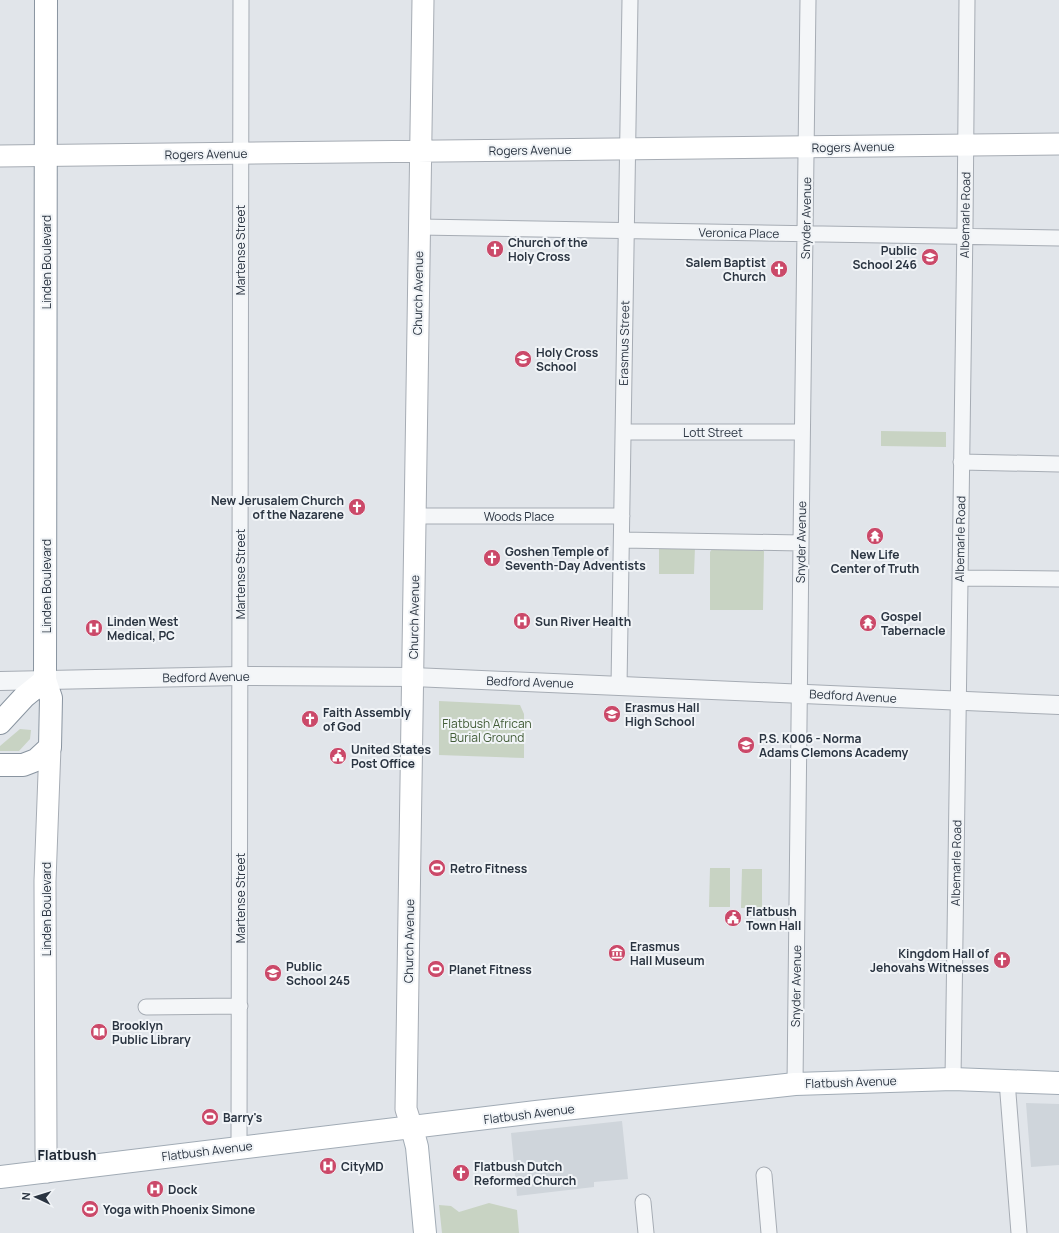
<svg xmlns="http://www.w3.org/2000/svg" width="1059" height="1233" viewBox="0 0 1059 1233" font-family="Manrope,sans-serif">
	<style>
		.built { fill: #cfd5db }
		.green { fill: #c8d3c3 }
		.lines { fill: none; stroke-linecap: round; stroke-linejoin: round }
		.minor-casing { stroke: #a6acb4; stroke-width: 17 }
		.tertiary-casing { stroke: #a6acb4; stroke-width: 20 }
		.secondary-casing { stroke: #a6acb4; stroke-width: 23 }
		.primary-casing { stroke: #a1abb5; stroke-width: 24 }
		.trunk-casing { stroke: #8994a0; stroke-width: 24 }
		.minor { stroke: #f4f6f8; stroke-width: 15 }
		.tertiary { stroke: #f4f6f8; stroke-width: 18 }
		.secondary { stroke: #fff; stroke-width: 21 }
		.primary { stroke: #fff; stroke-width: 22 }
		.trunk { stroke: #fff; stroke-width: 22 }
		.labels { text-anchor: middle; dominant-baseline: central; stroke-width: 4; stroke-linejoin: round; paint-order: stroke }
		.street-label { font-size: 12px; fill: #2a3441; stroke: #f1f4f7 }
		.poi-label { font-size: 12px; font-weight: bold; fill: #2a3441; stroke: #f1f4f7; text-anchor: start }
		.park-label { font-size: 12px; fill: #425c37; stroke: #f1f4f7 }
		.quarter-label { font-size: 14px; font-weight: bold; fill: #1c2532; stroke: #f1f4f7 }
	</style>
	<rect width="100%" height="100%" fill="#e1e5ea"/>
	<path class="built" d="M1026 1103 1059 1104V1165L1031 1167Z
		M622 1121 628 1179 594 1182V1187L517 1196 511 1133Z"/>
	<path class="green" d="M881 431 946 432V447L881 446Z
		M659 547H695L694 574H659Z
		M712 549 764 551 763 610H710V552Z
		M439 701 520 705 524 714V758L439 755Z
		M20 729 31 730 30 739 19 751H0V746Z
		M710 868H730V907H709Z
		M742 869H762V908H741Z
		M489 1203 517 1210 519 1233H442L439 1205 451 1206 459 1212Z"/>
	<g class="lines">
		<defs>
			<path id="minor" d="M419 227 1059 238
				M623 432H802
				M961 462 1059 464
				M416 516H622
				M622 540 801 543
				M960 578 1059 579
				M619 686 630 0
				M146 1007 240 1006
				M953 1079 965 225 967 0
				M1007 1081 1019 1233
				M795 1084 801 543 808 0
				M239 1147 241 0
				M764 1175 769 1233
				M643 1202 646 1233"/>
			<path id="tertiary" d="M0 681 240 676 413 677 1059 705"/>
			<path id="secondary" d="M0 156 1059 144
				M412 1128 406 1109 423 0
				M47 1172 46 1152 45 881 50 747"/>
			<path id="primary" d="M412 1128 417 1147 425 1233
				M0 1177 536 1112 795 1084 953 1079 1059 1083"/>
			<path id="trunk" d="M0 723 24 697 45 680
				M0 765H23L36 760 50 747 51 698 45 680 46 0"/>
		</defs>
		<use href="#minor" class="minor-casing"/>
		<use href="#tertiary" class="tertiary-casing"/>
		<use href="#secondary" class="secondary-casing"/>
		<use href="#primary" class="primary-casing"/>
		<use href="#trunk" class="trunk-casing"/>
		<use href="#minor" class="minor"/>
		<use href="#tertiary" class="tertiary"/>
		<use href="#secondary" class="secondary"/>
		<use href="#primary" class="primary"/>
		<use href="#trunk" class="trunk"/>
	</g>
	<defs>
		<symbol id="church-disc" viewBox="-11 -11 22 22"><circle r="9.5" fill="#cb4969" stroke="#f1f4f7"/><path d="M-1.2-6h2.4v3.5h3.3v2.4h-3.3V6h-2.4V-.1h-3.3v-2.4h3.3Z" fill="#fff"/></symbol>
		<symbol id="school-disc" viewBox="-11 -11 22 22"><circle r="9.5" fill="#cb4969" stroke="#f1f4f7"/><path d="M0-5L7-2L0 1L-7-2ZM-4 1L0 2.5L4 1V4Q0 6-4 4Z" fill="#fff"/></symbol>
		<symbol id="temple-disc" viewBox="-11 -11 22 22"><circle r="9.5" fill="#cb4969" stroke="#f1f4f7"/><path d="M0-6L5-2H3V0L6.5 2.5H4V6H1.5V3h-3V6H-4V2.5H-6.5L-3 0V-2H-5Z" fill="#fff"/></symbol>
		<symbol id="hospital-disc" viewBox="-11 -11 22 22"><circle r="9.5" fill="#cb4969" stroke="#f1f4f7"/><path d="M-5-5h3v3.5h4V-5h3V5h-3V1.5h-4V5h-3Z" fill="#fff"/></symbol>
		<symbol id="civic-disc" viewBox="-11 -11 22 22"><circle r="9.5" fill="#cb4969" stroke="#f1f4f7"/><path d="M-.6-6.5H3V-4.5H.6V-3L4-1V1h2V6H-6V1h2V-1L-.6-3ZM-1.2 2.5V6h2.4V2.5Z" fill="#fff"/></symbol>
		<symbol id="stadium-disc" viewBox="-11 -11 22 22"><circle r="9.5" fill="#cb4969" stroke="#f1f4f7"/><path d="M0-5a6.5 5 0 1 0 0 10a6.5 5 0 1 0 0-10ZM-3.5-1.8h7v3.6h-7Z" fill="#fff"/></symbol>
		<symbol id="museum-disc" viewBox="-11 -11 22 22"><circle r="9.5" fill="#cb4969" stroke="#f1f4f7"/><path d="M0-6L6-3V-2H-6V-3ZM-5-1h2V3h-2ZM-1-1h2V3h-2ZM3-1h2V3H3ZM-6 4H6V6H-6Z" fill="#fff"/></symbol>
		<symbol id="library-disc" viewBox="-11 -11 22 22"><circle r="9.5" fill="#cb4969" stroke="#f1f4f7"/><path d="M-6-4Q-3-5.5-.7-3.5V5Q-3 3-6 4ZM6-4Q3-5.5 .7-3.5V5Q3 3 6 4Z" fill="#fff"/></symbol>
	</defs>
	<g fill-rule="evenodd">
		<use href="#church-disc" x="485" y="239" width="20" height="20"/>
		<use href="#school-disc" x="920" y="247" width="20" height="20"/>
		<use href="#church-disc" x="769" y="259" width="20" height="20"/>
		<use href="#school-disc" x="513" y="349" width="20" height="20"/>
		<use href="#church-disc" x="347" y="497" width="20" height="20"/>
		<use href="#temple-disc" x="865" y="526" width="20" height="20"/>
		<use href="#church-disc" x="482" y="548" width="20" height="20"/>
		<use href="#hospital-disc" x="512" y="611" width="20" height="20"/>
		<use href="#temple-disc" x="858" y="613" width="20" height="20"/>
		<use href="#hospital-disc" x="84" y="618" width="20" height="20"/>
		<use href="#school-disc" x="602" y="704" width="20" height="20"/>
		<use href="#church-disc" x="300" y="709" width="20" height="20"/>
		<use href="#school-disc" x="736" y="735" width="20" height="20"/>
		<use href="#civic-disc" x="328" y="746" width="20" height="20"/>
		<use href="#stadium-disc" x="427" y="858" width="20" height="20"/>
		<use href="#civic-disc" x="723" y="908" width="20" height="20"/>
		<use href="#museum-disc" x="607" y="943" width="20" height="20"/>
		<use href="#church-disc" x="992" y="950" width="20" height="20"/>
		<use href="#stadium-disc" x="426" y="959" width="20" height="20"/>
		<use href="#school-disc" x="263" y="963" width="20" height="20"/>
		<use href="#library-disc" x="89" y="1022" width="20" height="20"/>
		<use href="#stadium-disc" x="200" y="1107" width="20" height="20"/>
		<use href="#hospital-disc" x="318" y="1156" width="20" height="20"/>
		<use href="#church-disc" x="451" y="1163" width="20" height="20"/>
		<use href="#hospital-disc" x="145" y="1179" width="20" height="20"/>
		<use href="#stadium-disc" x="80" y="1199" width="20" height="20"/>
	</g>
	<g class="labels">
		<g class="street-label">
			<text transform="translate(853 147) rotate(-1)">Rogers Avenue</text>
			<text transform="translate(530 150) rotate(-1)">Rogers Avenue</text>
			<text transform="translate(206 154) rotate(-1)">Rogers Avenue</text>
			<text transform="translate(965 215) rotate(-89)">Albemarle Road</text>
			<text transform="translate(806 218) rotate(-89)">Snyder Avenue</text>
			<text transform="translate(739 233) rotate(1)">Veronica Place</text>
			<text transform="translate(240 250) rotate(-90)">Martense Street</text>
			<text transform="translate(46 262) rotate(-90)">Linden Boulevard</text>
			<text transform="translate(418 293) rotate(-89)">Church Avenue</text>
			<text transform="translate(624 343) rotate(-89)">Erasmus Street</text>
			<text x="713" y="432">Lott Street</text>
			<text x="519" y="516">Woods Place</text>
			<text transform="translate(960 539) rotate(-89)">Albemarle Road</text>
			<text transform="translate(801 542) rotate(-89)">Snyder Avenue</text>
			<text transform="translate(240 574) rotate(-90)">Martense Street</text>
			<text transform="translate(46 586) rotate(-90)">Linden Boulevard</text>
			<text transform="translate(414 617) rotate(-89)">Church Avenue</text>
			<text transform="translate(206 677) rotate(-1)">Bedford Avenue</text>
			<text transform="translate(530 682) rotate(2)">Bedford Avenue</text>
			<text transform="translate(853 696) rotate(3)">Bedford Avenue</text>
			<text transform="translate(956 863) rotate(-89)">Albemarle Road</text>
			<text transform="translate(240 898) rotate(-90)">Martense Street</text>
			<text transform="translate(46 909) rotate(-90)">Linden Boulevard</text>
			<text transform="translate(409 941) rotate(-89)">Church Avenue</text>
			<text transform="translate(796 986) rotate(-89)">Snyder Avenue</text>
			<text transform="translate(851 1082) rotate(-2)">Flatbush Avenue</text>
			<text transform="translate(529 1114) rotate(-7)">Flatbush Avenue</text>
			<text transform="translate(207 1151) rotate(-7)">Flatbush Avenue</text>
		</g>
		<g class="poi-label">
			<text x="508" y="242">Church of the<tspan x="508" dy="14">Holy Cross</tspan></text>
			<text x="917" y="250" text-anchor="end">Public<tspan x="917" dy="14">School 246</tspan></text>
			<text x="766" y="262" text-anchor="end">Salem Baptist<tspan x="766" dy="14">Church</tspan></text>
			<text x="536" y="352">Holy Cross<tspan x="536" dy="14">School</tspan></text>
			<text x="344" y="500" text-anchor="end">New Jerusalem Church<tspan x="344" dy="14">of the Nazarene</tspan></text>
			<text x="505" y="551">Goshen Temple of<tspan x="505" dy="14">Seventh-Day Adventists</tspan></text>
			<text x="875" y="554" text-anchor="middle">New Life<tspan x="875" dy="14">Center of Truth</tspan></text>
			<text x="881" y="616">Gospel<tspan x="881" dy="14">Tabernacle</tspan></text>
			<text x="107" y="621">Linden West<tspan x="107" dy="14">Medical, PC</tspan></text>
			<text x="535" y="621">Sun River Health</text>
			<text x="625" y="707">Erasmus Hall<tspan x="625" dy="14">High School</tspan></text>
			<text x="323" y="712">Faith Assembly<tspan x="323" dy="14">of God</tspan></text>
			<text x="759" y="738">P.S. K006 - Norma<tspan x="759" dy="14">Adams Clemons Academy</tspan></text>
			<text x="351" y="749">United States<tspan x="351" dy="14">Post Office</tspan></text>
			<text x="450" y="868">Retro Fitness</text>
			<text x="746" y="911">Flatbush<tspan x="746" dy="14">Town Hall</tspan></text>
			<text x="630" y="946">Erasmus<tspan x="630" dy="14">Hall Museum</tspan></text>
			<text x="989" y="953" text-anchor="end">Kingdom Hall of<tspan x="989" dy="14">Jehovahs Witnesses</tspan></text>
			<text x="286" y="966">Public<tspan x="286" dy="14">School 245</tspan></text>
			<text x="449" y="969">Planet Fitness</text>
			<text x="112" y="1025">Brooklyn<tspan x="112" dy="14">Public Library</tspan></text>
			<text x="223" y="1117">Barry's</text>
			<text x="341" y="1166">CityMD</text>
			<text x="474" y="1166">Flatbush Dutch<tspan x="474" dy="14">Reformed Church</tspan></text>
			<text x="168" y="1189">Dock</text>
			<text x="103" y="1209">Yoga with Phoenix Simone</text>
		</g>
		<g class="park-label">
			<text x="487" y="723">Flatbush African<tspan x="487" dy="14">Burial Ground</tspan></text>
		</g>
		<g class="quarter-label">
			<text x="67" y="1154">Flatbush</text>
		</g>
	</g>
	<g transform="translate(36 1197) rotate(274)" stroke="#f1f4f7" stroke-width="3" paint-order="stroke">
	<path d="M0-3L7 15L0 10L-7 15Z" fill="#2a3441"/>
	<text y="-6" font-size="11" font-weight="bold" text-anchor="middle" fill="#2a3441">N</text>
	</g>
</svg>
